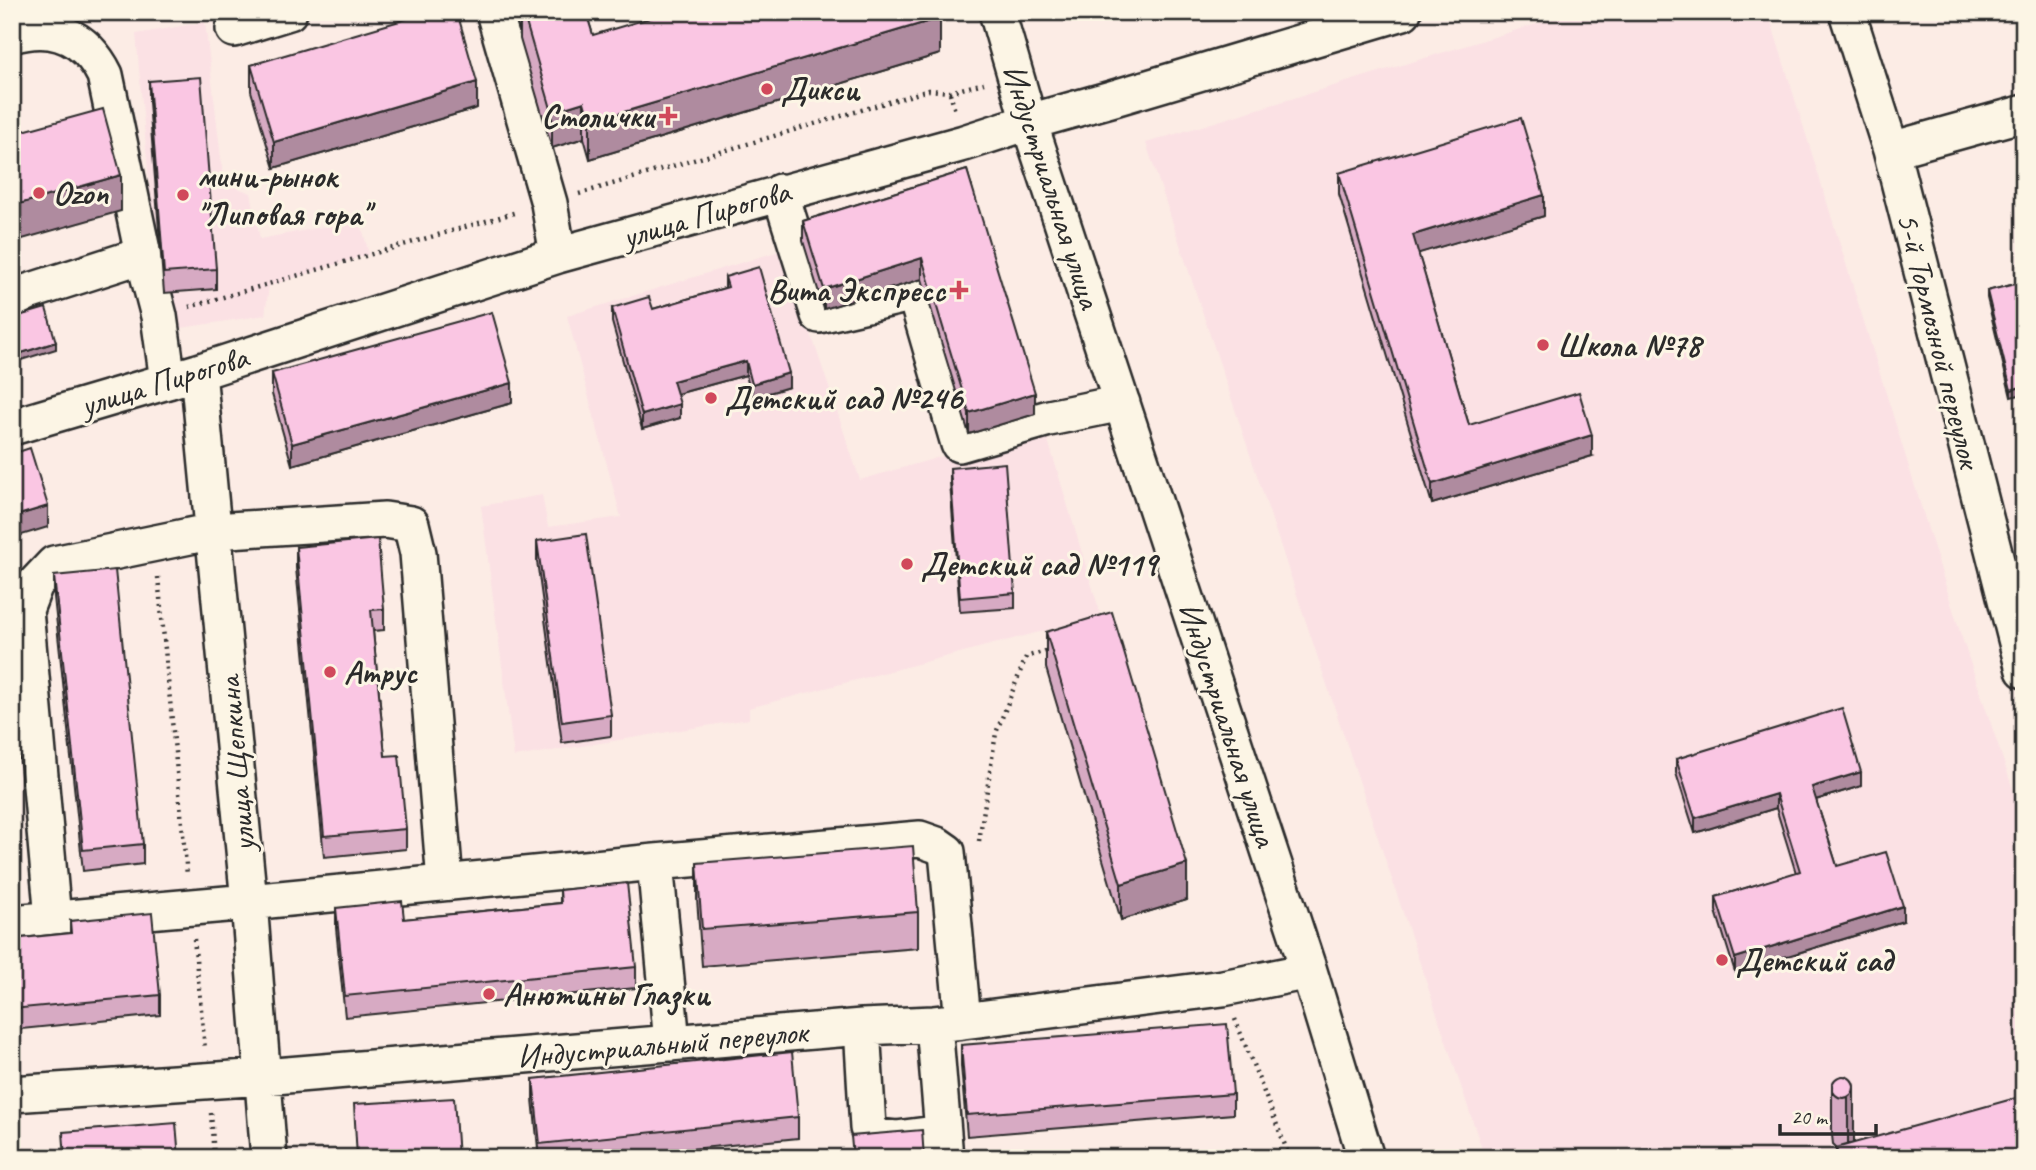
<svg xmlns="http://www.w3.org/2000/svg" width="2036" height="1170" viewBox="0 0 2036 1170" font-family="Caveat,sans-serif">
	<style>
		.built { fill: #fbe1e4 }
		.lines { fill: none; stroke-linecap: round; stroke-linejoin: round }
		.minor-casing { stroke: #2b2b2b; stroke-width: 40 }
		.path { stroke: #2b2b2b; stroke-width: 4.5; stroke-dasharray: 2 5; stroke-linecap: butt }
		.minor { stroke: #fcf5e5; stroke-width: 35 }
		.wall { fill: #d7aac3; stroke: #2b2b2b; stroke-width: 2 }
		.shaded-wall { fill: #af8b9f; stroke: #2b2b2b; stroke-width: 2 }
		.building { fill: #fac6e3; stroke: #2b2b2b; stroke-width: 2 }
		.poi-dot { fill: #d1495b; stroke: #fcf5e5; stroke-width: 2.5 }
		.labels { text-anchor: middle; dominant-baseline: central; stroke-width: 6; stroke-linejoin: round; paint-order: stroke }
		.poi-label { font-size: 33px; font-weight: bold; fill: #2b2b2b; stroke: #fcf5e5; text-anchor: start }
		.street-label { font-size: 33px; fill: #2b2b2b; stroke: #fcf5e5 }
	</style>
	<rect width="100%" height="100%" fill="#fcece5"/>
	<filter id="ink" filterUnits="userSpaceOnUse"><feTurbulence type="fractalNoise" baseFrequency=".0143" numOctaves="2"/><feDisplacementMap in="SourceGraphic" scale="14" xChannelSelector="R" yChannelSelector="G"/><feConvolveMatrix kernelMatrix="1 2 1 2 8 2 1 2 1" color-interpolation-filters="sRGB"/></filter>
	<g filter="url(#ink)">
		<path class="built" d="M1576 12H1768L1960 632 2024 822V1158H1485L1146 143Z
			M205 22 224 183 251 193 260 239 360 220 369 254 269 286 265 315 162 331 136 34Z
			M783 250 860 480 1044 427 1101 616 749 708V719L514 757 481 506 542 495 548 527 621 517 567 316Z"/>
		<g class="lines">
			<defs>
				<path id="minor" d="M494 12 549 203 558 255
					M997 12 1029 122 1309 971 1366 1158
					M1847 12 1891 150 2024 670
					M234 29 289 12
					M12 35C54 22 86 37 105 75L143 255 159 316 168 381
					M1891 150 2024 113
					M780 192 819 315 915 293 959 444 1049 418 1122 403
					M12 300 28 292 143 255
					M198 372 249 902 269 1158
					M12 427 198 372 558 255 964 143 1029 122 1111 99 1403 12
					M655 862 672 1043
					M53 919 25 610 35 584 54 564 214 531 385 520 411 524 418 553 445 882
					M12 923 249 902 655 862 920 839 937 845 947 852 963 1021
					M934 1024 943 1133
					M862 1027 868 1128 878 1137 896 1139 943 1133 945 1158
					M12 1094 263 1077 862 1027 934 1024 963 1021 1223 988 1309 971"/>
			</defs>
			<use href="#minor" class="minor-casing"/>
			<path class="path" d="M950 93 955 111
				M579 194 929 90 950 92 984 83
				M189 307 517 212
				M158 577 187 875
				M979 841 996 733 1026 657 1049 650
				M194 939 205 1049
				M1235 1019 1290 1158
				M211 1113 214 1158"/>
			<use href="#minor" class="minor"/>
		</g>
		<path class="wall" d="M520 12H586L593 35 940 54 590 159 584 138 552 148 520 39Z
			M251 65 477 108 274 168 251 91Z
			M149 81 216 269V289L164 293 149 102Z
			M967 170 1035 414 969 434 922 279 824 309 803 241V221Z
			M1339 173 1544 216 1418 253 1469 425 1592 456 1432 504 1339 194Z
			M725 277 789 387 752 398 746 375 677 394 680 418 642 429 612 322V308L653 309 725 288Z
			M2019 283 2011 397 1987 298V291Z
			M272 373 512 403 292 465 272 394Z
			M950 468 1015 593V608L960 612 950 482Z
			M537 541 611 715V736L562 743 537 561Z
			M296 547 384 609V630L373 631 385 756 406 829V849L324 857 296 568Z
			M54 576 143 844V864L83 871 54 597Z
			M1046 632 1187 900 1121 920 1046 668Z
			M1676 759 1861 786 1816 800 1837 866 1903 921 1735 972 1716 911V897L1796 873 1776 808 1695 833 1676 773Z
			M697 863 918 912V948L702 966 697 899Z
			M560 890 636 967V988L345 1017 336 928V908L404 919 560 903Z
			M70 921 160 995V1015L12 1030V939L70 933Z
			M961 1045 1233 1094V1114L967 1136 961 1066Z
			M1846 1076 1854 1142 1852 1144 2024 1158H1836V1148H1837L1833 1144 1832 1135V1084Z
			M533 1079 798 1117V1138L605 1158H539L533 1099Z"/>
		<path class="shaded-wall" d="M940 18V54L590 159V122Z
			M477 82V108L274 168V142Z
			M584 102V138L552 148V112Z
			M121 175V211L12 242V206Z
			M1544 195V216L1413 255V235Z
			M922 258V279L824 309V289Z
			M56 342V349L12 363V356Z
			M746 361V375L673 395V381Z
			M789 373V387L752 398V384Z
			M512 383V403L292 465V444Z
			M2024 386V394L2011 397V390Z
			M1035 393V414L969 434V413Z
			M680 404V418L642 429V415Z
			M1592 435V456L1432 504V484Z
			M48 506V527L12 538V517Z
			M1861 772V786L1812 801V787Z
			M1776 794V808L1695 833V818Z
			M1187 864V900L1121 920V884Z
			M1903 906V921L1735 972V958Z
			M1854 1090V1142L1848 1149V1097Z"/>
		<path class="building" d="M430 12H457L477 82 274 142 251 65Z
			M523 12H586L593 35 670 12H939L940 18 590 122 584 102 552 112Z
			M201 77 216 269 164 273 149 81Z
			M103 109 121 175 12 206V134Z
			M1521 118 1544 195 1413 235 1469 425 1579 392 1592 435 1432 484 1339 173Z
			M967 170 1035 393 969 413 922 258 824 289 803 221Z
			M759 267 789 373 752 384 746 361 673 381 680 404 642 415 612 308 649 297 653 309 728 287 725 277Z
			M2019 283 2024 303V386L2011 390 1987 291Z
			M46 308 56 342 12 356V318Z
			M492 312 512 383 292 444 272 373Z
			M30 448 48 506 12 517V454Z
			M1005 463 1015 593 960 598 950 468Z
			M586 534 611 715 562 722 537 541Z
			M378 539 384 609 371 610 385 756 399 755 406 829 324 836 296 547Z
			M115 570 143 844 83 850 54 576Z
			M1112 612 1187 864 1121 884 1046 632Z
			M1842 708 1861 772 1812 787 1837 866 1886 852 1903 906 1735 958 1716 897 1800 871 1776 794 1695 818 1676 759Z
			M913 846 918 912 702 929 697 863Z
			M627 883 636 967 345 996 336 908 402 901 404 919 561 903 560 890Z
			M152 913 160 995 12 1009V939L71 933 70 921Z
			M1227 1024 1233 1094 967 1115 961 1045Z
			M792 1052 798 1117 540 1144 533 1079Z
			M1832 1087a11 11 0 1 1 22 0a11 11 0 1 1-22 0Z
			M2023 1096 2024 1100V1158H1839L1836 1148Z
			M454 1098 458 1158H357L354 1104Z
			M176 1123 179 1158H65L63 1132Z
			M922 1130 924 1158H853L851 1136Z"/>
	</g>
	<g class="poi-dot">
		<circle cx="767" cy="89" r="7"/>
		<path d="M664.5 105.5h7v7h7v7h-7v7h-7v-7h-7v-7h7z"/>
		<circle cx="39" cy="193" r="7"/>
		<circle cx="183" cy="195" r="7"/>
		<path d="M955.5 279.5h7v7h7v7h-7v7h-7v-7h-7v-7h7z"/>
		<circle cx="1543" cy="345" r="7"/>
		<circle cx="711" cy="398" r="7"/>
		<circle cx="907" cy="564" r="7"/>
		<circle cx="330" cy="672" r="7"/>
		<circle cx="1722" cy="960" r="7"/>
		<circle cx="489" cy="994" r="7"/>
	</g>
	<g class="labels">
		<g class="poi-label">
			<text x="781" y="89">Дикси</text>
			<text x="654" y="116" text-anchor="end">Столички</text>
			<text x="197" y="176">мини-рынок<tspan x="197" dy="38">"Липовая гора"</tspan></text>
			<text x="53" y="193">Ozon</text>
			<text x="945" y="290" text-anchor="end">Вита Экспресс</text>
			<text x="1557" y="345">Школа №78</text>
			<text x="725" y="398">Детский сад №246</text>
			<text x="921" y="564">Детский сад №119</text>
			<text x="344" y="672">Атрус</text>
			<text x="1736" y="960">Детский сад</text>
			<text x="503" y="994">Анютины Глазки</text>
		</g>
		<g class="street-label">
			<text transform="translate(1052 186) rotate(72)">Индустриальная улица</text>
			<text transform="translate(706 214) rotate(-16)">улица Пирогова</text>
			<text transform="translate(1939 340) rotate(76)">5-й Тормозной переулок</text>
			<text transform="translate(164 381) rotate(-17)">улица Пирогова</text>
			<text transform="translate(1228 724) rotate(72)">Индустриальная улица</text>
			<text transform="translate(236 764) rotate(-95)">улица Щепкина</text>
			<text transform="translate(662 1044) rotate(-5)">Индустриальный переулок</text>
		</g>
	</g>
	<rect width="2036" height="1170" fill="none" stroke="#fcf5e5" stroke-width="42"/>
	<rect x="21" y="21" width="1994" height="1128" fill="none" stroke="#2b2b2b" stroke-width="2.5" filter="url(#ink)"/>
	<path d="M1780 1124v10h96v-10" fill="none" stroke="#2b2b2b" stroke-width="3.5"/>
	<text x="1791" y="1124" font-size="21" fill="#2b2b2b" stroke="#fcf5e5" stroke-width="5" paint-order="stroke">20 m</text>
</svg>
